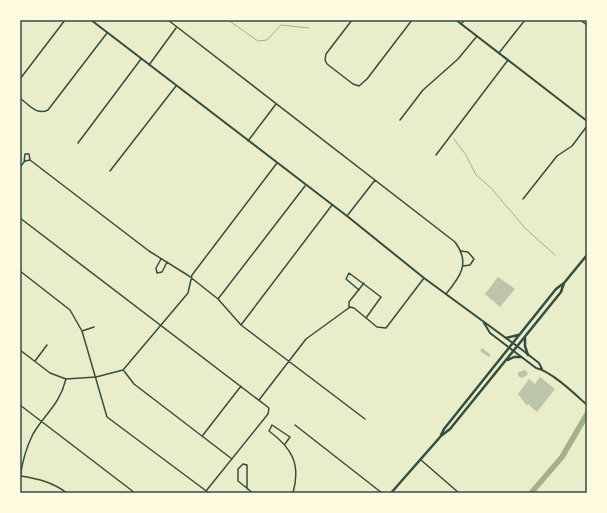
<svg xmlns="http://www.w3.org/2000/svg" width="607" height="513" viewBox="0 0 607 513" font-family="'PT Serif',serif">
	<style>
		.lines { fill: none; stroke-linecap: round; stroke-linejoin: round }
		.stream { stroke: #a3b18a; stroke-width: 1 }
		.river { stroke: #a3b18a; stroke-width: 5.5 }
		.building { fill: #bcc5a7 }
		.minor { stroke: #344e41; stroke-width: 1.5 }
		.tertiary { stroke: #344e41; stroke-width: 2 }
		.secondary { stroke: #344e41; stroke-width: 2 }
		.primary { stroke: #344e41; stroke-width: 2.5 }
		.neatline { fill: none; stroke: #344e41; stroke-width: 1.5 }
	</style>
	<rect width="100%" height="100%" fill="#e9edc9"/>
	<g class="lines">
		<path class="stream" d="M228 20 258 41 267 40 281 25 309 28
			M454 139 466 155 476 175 490 187 526 229 555 255"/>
		<path class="river" d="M531 493 562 457 587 414"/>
	</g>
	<path class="building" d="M498 277 515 289 500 307 485 294Z
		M482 348 491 355 489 357 480 351Z
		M525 370 528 373 526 376 522 378 518 376V372Z
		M540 377 555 389 537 412 528 404 527 406 518 394 529 379 535 384Z"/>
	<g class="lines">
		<path class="minor" d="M168 20 455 242C471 263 460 277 446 294
			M352 20 326 54 325 60 327 64 353 84 359 86 367 79 412 20
			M580 20 587 25
			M461 24 465 20
			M499 53 525 20
			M149 65 176 28
			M20 79 65 20
			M20 98C28 104 37 116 48 110L107 33
			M400 120 423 90 458 59 477 36
			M248 141 276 104
			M78 143 141 59
			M436 155 508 60
			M24 162 25 154H29L30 160
			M20 167 25 161 30 160 149 251 189 276 218 299 241 325 365 419
			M110 171 176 86
			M523 199 557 156 572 146 587 126
			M347 216 375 180
			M20 218 269 408 268 414 206 491
			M461 251 468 252 474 259 470 265 463 266
			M161 259 156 268 157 273 162 272 167 262
			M20 271 70 310 82 331 107 417 209 493
			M359 290 346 279 349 273 381 297 366 318
			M218 299 305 186
			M349 308V302L364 283
			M241 325 332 205
			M82 331 94 327
			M20 350 50 373 66 379 96 377 123 370 188 293 192 275 277 163
			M35 361 47 345
			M124 371 134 384 232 459
			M259 400 306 339 350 307 354 308 377 327 386 328 424 278
			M20 405 135 493
			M295 425 382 493
			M203 435 241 386
			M285 444 290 437 272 425 269 431C292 448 301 464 293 493
			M421 460 459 493
			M21 476C39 479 52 482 67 493
			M20 478C22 463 26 448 33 434 46 412 59 406 66 379
			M247 489V465L243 464 238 469V481L253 493"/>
		<path class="tertiary" d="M456 20 587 121"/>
		<path class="secondary" d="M91 20 347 216 424 278 521 349 539 363 542 369
			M484 323 490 333 536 368C551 371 575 394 587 405"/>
		<path class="primary" d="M506 338 518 335
			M525 338V346L528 355
			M508 360 514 357H521
			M441 435 444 429 556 289 564 283 587 255
			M391 493 441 436 450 429 561 292 564 283"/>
	</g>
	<rect width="607" height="513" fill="none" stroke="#fefae0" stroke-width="42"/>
	<rect x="21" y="21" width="565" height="471" class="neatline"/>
</svg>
